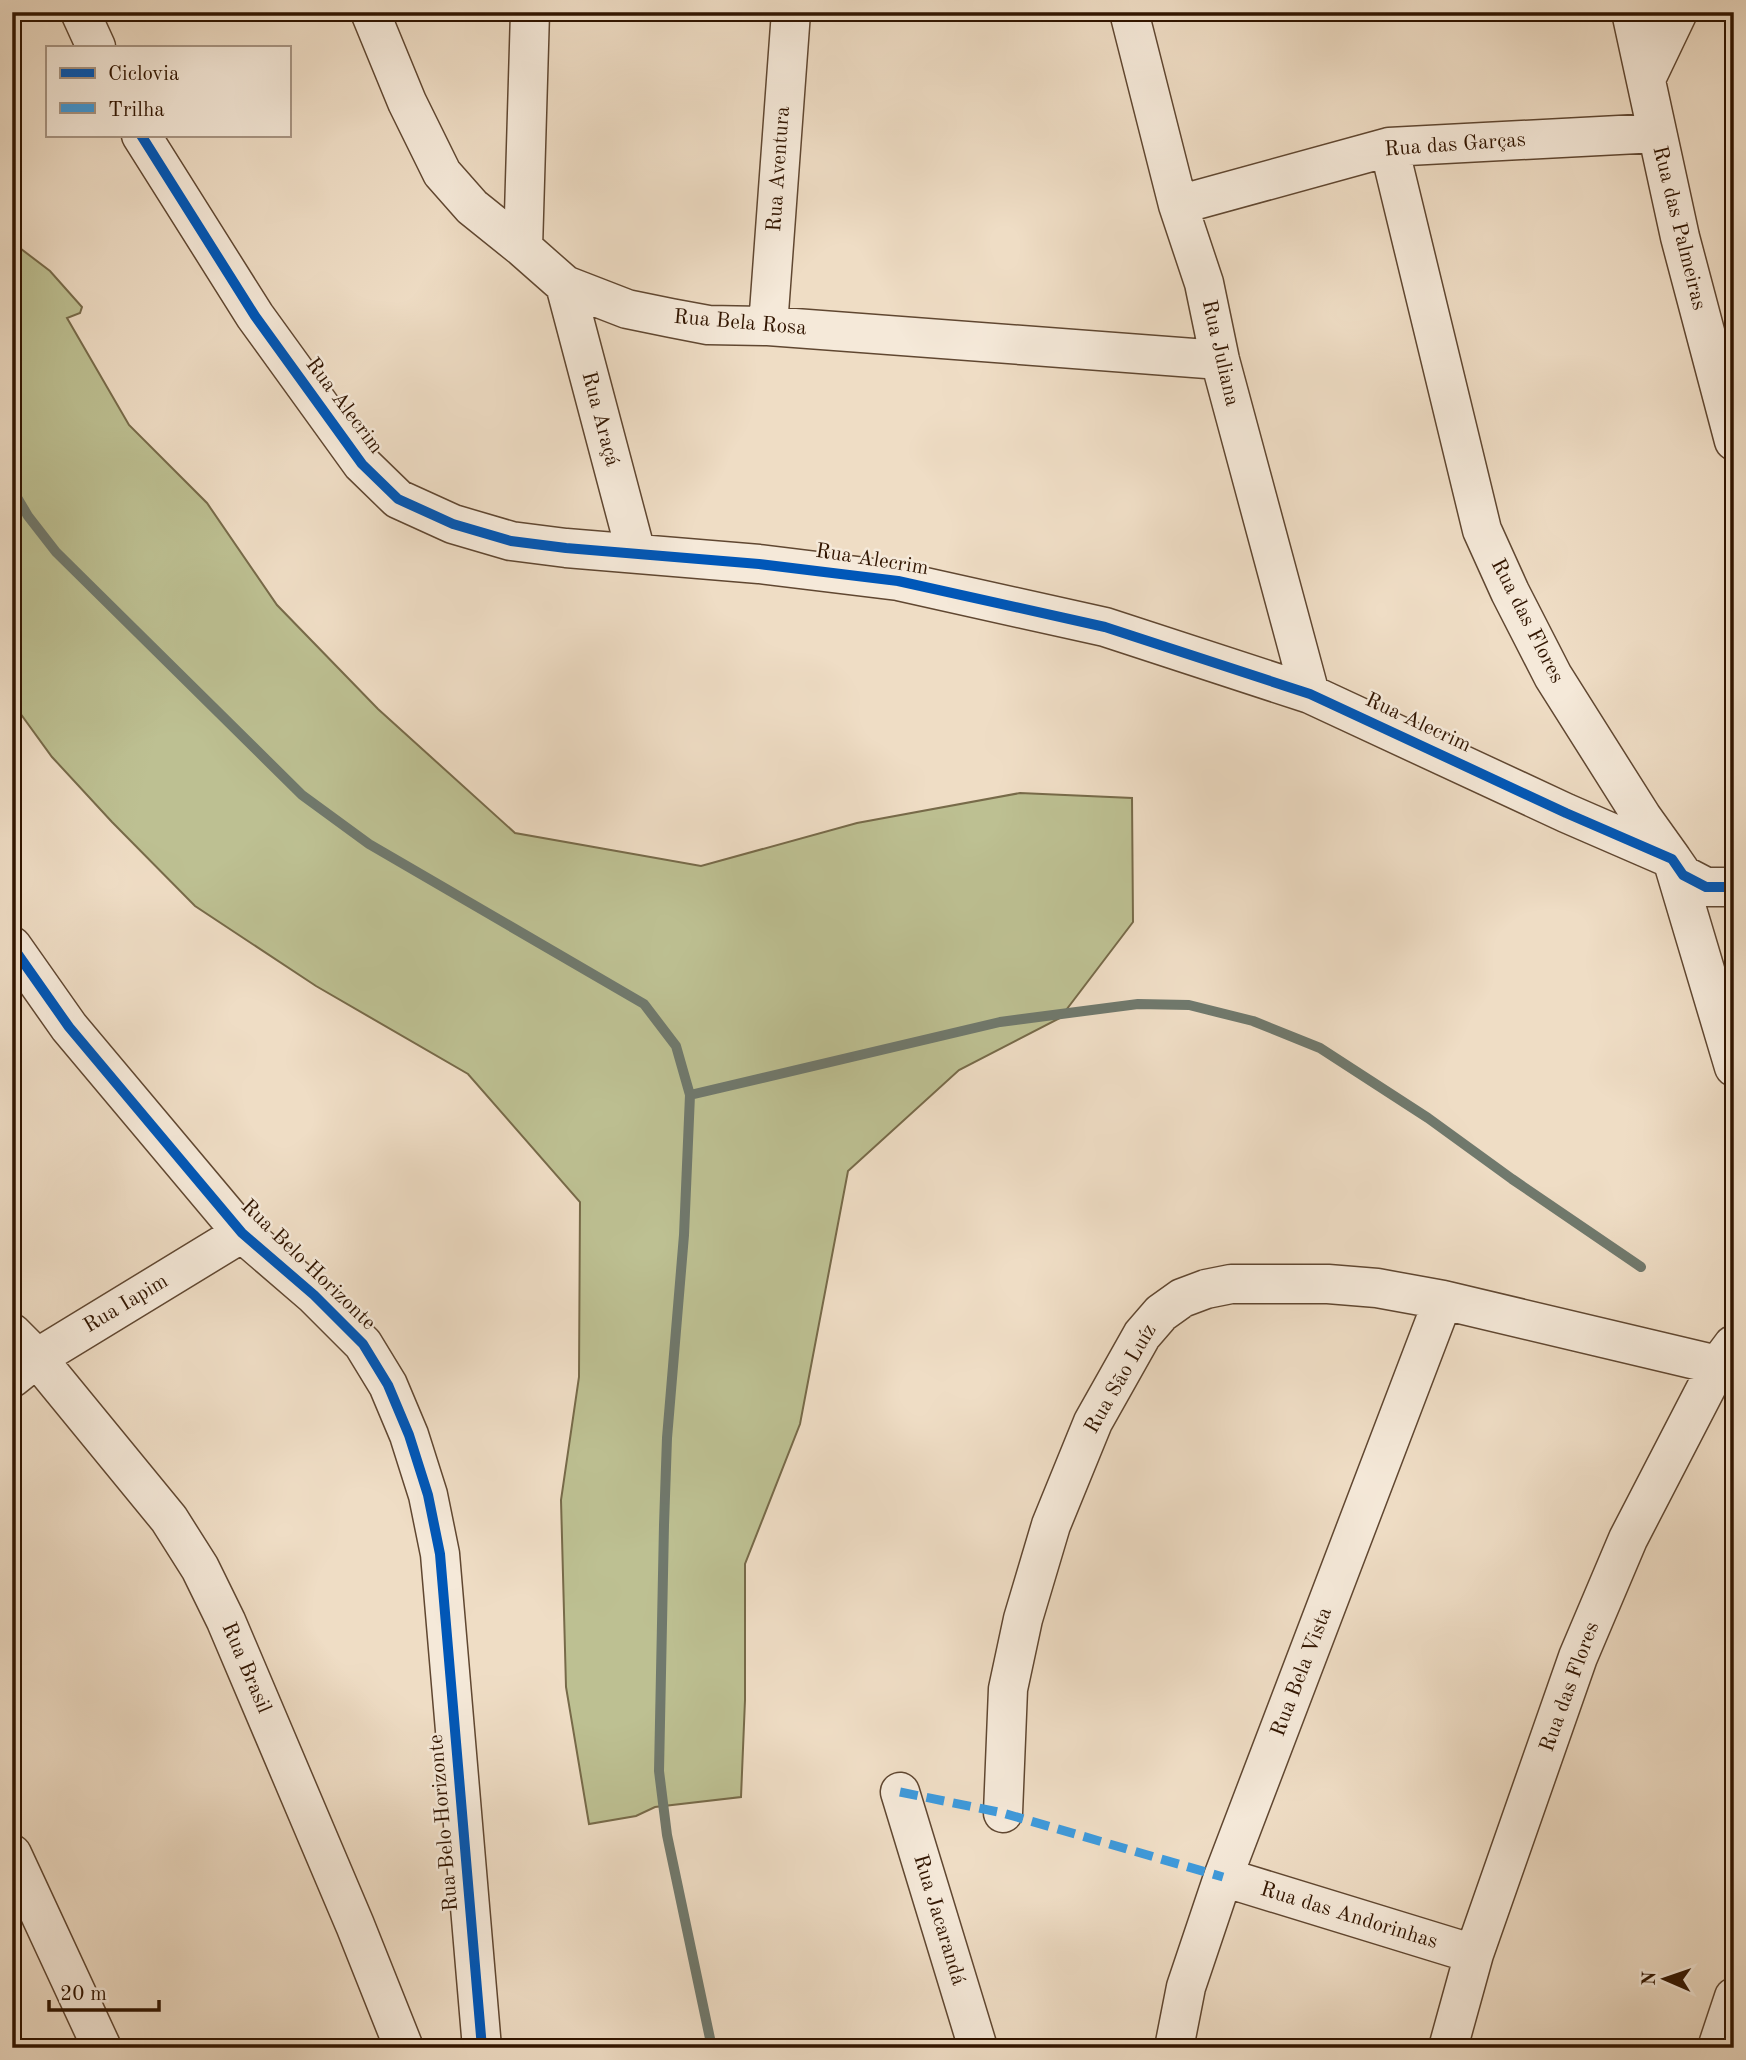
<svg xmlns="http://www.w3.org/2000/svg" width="1746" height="2060" viewBox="0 0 1746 2060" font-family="'Old Standard TT',serif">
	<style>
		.green { fill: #bdc092; stroke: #776a49; stroke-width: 2 }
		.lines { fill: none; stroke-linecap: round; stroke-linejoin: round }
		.stream { stroke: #70796d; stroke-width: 10 }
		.minor-casing { stroke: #604731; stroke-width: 41 }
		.minor { stroke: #f5e9d9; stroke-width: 38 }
		.quiet { stroke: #3e9adc; stroke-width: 9; stroke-dasharray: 18 9; stroke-linecap: butt }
		.cycleway-casing { stroke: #f5e9d9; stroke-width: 15 }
		.cycleway { stroke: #0057b8; stroke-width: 10 }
		.labels { text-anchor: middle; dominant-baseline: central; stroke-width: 5; stroke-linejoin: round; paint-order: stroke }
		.street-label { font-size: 21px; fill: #311500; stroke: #f5e9d9 }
	</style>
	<rect width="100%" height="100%" fill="#efddc5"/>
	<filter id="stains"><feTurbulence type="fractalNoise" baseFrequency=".00286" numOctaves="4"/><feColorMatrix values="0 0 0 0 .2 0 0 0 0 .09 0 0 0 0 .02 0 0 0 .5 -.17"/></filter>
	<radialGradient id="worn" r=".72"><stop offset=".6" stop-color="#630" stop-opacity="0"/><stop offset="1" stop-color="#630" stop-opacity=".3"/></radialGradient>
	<path class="green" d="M12 242 50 271 82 307 80 313 67 318 129 425 207 503 277 605 378 709 515 833 701 866 857 823 1020 793 1132 798 1133 922 1060 1018 959 1070 848 1171 800 1424 745 1564V1700L741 1797 655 1807 636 1816 589 1824 566 1687 561 1500 579 1377 580 1202 468 1074 316 986 195 906 112 822 52 757 12 702Z"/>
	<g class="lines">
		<path class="stream" d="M12 489 28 516 56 552 302 795 369 844 644 1004 676 1046 690 1095 684 1235 667 1438 664 1525 659 1771 667 1835 712 2048
			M690 1095 1000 1022 1138 1004 1189 1005 1253 1021 1320 1048 1428 1118 1512 1179 1641 1267"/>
		<defs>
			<path id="minor" d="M80 12 96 47
				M370 12 407 102 442 173 472 207 523 248 565 285 627 309 671 318 708 325 768 326 1220 360
				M1129 12 1178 205 1204 283 1220 360 1310 694
				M1631 12 1680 237 1734 441
				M1646 79 1678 12
				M141 135 255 316 362 464 398 499 453 524 511 541 566 548 759 564 898 581 1105 627 1310 694 1566 813 1672 859 1683 875 1706 887H1734
				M1389 147 1482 530 1510 592 1553 676 1642 817 1672 859 1734 1067
				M1178 205 1389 147 1657 133
				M523 248 530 12
				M565 285 636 553
				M768 326 791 12
				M12 946 69 1027 242 1233 314 1295 363 1344 388 1385 409 1435 428 1495 440 1554 482 2048
				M12 1333 37 1358 169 1519 200 1568 226 1621 355 1925 404 2048
				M12 1378 37 1358 242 1233
				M900 1792 978 2048
				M1003 1813 1008 1689 1023 1619 1051 1525 1093 1422 1142 1335 1161 1313 1182 1298 1206 1289 1231 1284H1328L1377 1288 1443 1300 1734 1369
				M12 1854 102 2048
				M1223 1877 1474 1954
				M1174 2048 1186 1987 1223 1877 1443 1300
				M1448 2048 1474 1954 1578 1657 1628 1539 1718 1365 1733 1345
				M1717 2048 1734 1997"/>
		</defs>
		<use href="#minor" class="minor-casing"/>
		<use href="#minor" class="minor"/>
		<path class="quiet" d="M900 1792 1003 1813 1223 1877"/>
		<defs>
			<path id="cycleway" d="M141 135 255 316 362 464 398 499 453 524 511 541 566 548 759 564 898 581 1105 627 1310 694 1566 813 1672 859 1683 875 1706 887H1734
				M12 946 69 1027 242 1233 314 1295 363 1344 388 1385 409 1435 428 1495 440 1554 482 2048"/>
		</defs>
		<use href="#cycleway" class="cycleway-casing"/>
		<use href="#cycleway" class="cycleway"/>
	</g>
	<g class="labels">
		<g class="street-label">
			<text transform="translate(1455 145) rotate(-4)">Rua das Garças</text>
			<text transform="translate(779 169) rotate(-86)">Rua Aventura</text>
			<text transform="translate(1679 228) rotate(76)">Rua das Palmeiras</text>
			<text transform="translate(740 323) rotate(5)">Rua Bela Rosa</text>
			<text transform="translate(1220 353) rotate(77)">Rua Juliana</text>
			<text transform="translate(344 406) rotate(53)">Rua Alecrim</text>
			<text transform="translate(600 419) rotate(75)">Rua Araçá</text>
			<text transform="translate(872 560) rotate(9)">Rua Alecrim</text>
			<text transform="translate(1527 621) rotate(63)">Rua das Flores</text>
			<text transform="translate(1418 723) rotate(25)">Rua Alecrim</text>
			<text transform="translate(308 1265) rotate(44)">Rua Belo Horizonte</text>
			<text transform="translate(126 1304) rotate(-31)">Rua Iapim</text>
			<text transform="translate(1121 1379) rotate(-60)">Rua São Luíz</text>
			<text transform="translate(246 1668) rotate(67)">Rua Brasil</text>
			<text transform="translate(1302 1672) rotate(-69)">Rua Bela Vista</text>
			<text transform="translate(1570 1687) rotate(-70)">Rua das Flores</text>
			<text transform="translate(444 1823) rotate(-95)">Rua Belo Horizonte</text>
			<text transform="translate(1349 1916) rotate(17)">Rua das Andorinhas</text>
			<text transform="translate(939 1920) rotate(73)">Rua Jacarandá</text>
		</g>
	</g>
	<rect width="1746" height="2060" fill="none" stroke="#efddc5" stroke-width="42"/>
	<rect x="14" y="14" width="1718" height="2032" fill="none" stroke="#311500" stroke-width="3.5"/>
	<rect x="21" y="21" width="1704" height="2018" fill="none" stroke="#311500" stroke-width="2"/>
	<rect x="46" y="46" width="245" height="91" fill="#f5e9d9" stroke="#a79482" stroke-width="2"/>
	<rect x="60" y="68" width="35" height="10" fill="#0057b8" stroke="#a79482" stroke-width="2"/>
	<text x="108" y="80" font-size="21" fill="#311500">Ciclovia</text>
	<rect x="60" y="103" width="35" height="10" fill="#3e9adc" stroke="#a79482" stroke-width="2"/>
	<text x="108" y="116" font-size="21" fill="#311500">Trilha</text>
	<g transform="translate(1665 1979) rotate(272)" stroke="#f5e9d9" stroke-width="5" paint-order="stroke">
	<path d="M0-5L12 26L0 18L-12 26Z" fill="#311500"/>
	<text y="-10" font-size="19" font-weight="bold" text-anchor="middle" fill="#311500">N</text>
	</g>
	<path d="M49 2000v10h110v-10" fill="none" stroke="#311500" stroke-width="3.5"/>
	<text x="60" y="2000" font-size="21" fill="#311500" stroke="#f5e9d9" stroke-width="5" paint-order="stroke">20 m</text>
	<rect width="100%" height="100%" filter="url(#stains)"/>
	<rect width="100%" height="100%" fill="url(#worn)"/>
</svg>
